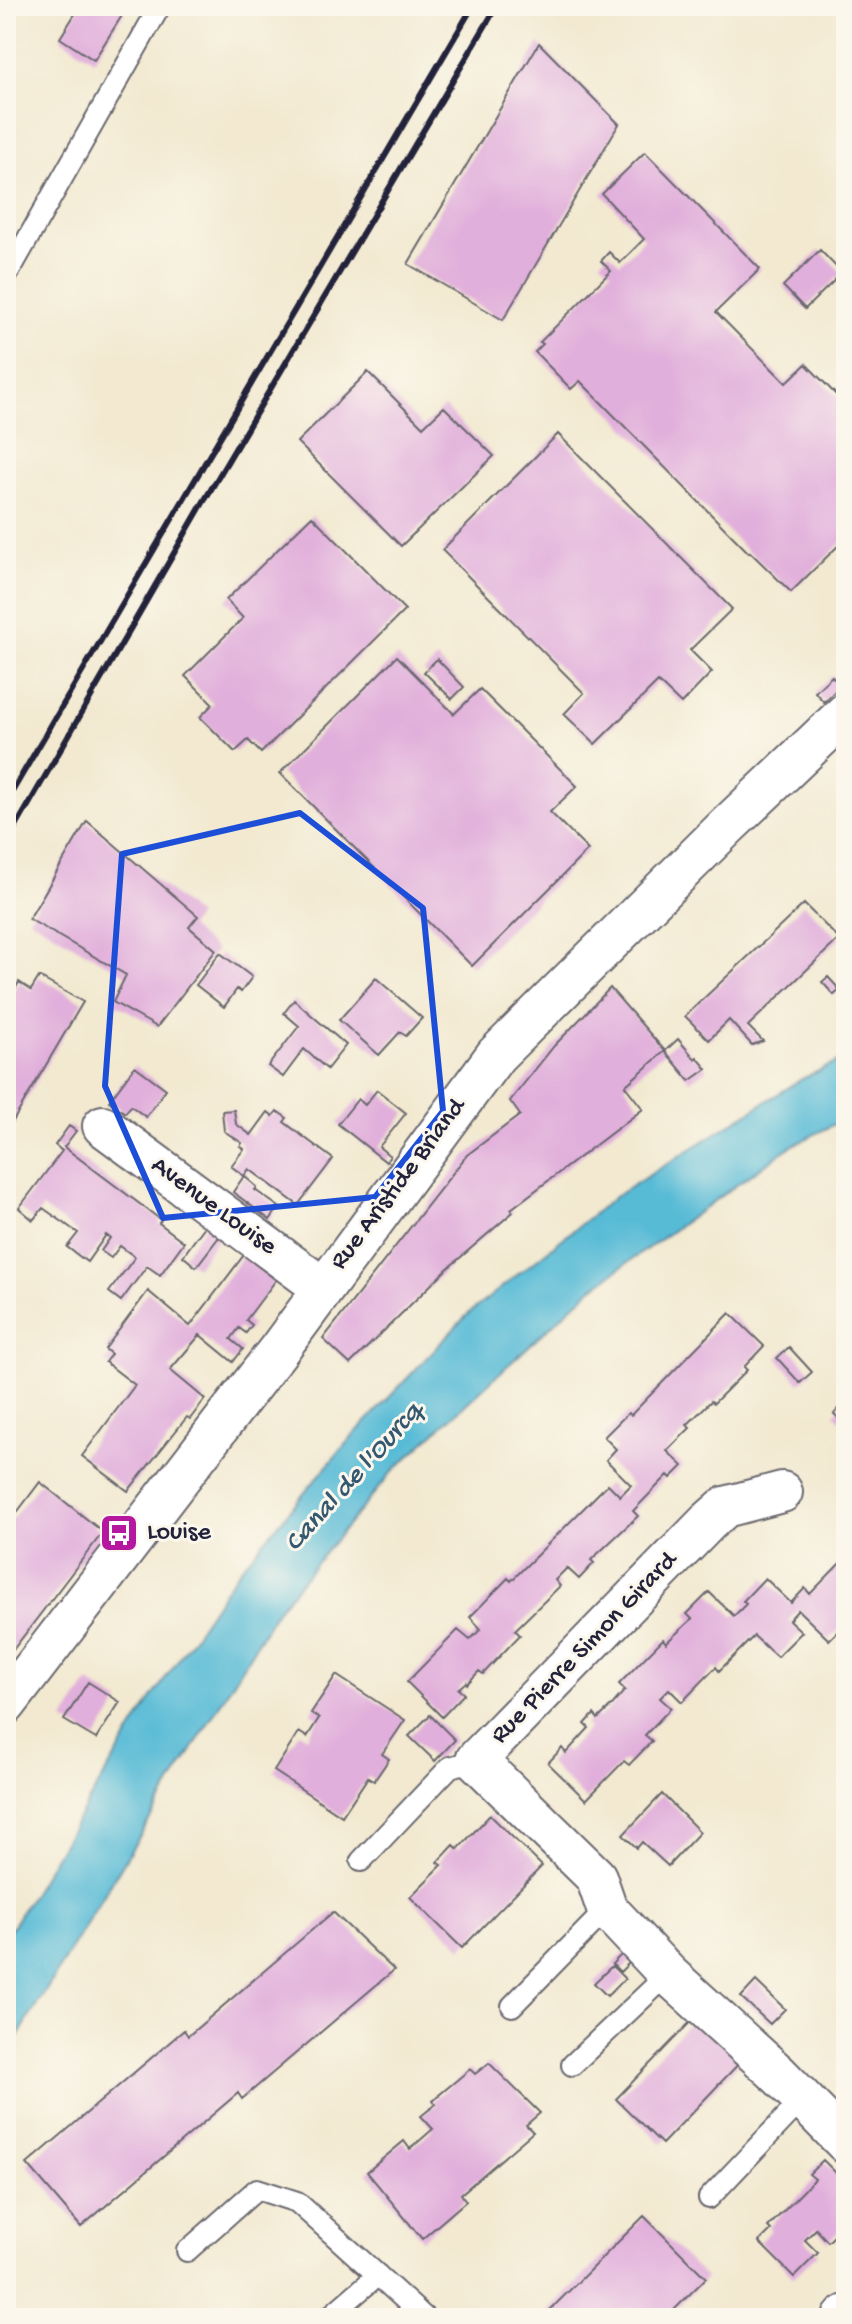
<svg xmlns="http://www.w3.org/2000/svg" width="852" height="2324" viewBox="0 0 852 2324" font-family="'Gochi Hand',sans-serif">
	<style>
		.water { fill: #58bbd6; stroke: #3d6e88; stroke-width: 2 }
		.building { fill: #e1afdb }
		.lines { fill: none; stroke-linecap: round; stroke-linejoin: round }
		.lane-casing { stroke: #6b686f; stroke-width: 24 }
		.street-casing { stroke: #6b686f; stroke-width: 44 }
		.lane { stroke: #fff; stroke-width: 20 }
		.street { stroke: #fff; stroke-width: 40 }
		.rail { stroke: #22223b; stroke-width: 6 }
		.marked { fill: none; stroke: #1d4ed8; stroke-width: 6; stroke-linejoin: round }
		.labels { text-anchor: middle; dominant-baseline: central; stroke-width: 6; stroke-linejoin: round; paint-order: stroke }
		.street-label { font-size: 26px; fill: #22223b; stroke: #fbf7ec }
		.poi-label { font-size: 26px; fill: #22223b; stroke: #fbf7ec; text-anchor: start }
		.water-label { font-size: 28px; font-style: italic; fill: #355871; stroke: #fbf7ec }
	</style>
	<rect width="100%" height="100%" fill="#fbf7ec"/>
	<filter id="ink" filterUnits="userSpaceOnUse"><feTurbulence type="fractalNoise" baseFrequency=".0125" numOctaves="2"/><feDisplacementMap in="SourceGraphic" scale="16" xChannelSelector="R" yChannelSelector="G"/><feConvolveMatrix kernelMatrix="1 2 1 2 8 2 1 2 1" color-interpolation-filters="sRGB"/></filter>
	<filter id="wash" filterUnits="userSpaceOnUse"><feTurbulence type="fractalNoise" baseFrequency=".006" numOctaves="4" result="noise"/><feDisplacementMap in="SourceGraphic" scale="32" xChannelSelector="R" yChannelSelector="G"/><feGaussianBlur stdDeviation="1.8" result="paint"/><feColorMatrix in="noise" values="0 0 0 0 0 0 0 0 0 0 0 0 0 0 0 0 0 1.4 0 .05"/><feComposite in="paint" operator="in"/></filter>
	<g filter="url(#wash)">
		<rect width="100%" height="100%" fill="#f2e9d0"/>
		<path class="water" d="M846 1058V1118L788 1148 591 1289 392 1472 277 1610 6 2056V1937L146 1707 236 1574 350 1439 467 1315 616 1196 802 1079Z"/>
		<g id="blocks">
			<path class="building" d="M80 6H128L94 60 60 38Z
				M539 43 619 124 503 320 408 264Z
				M645 152 760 269 716 312 786 383 806 364 846 405V538L791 592 750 552 749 553 580 381 571 389 535 352 543 344 540 342 611 271 601 261 609 252 620 263 644 239 602 194Z
				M820 250 842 273 805 309 783 286Z
				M368 372 423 427 444 407 494 456 401 546 297 442Z
				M558 434 732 609 690 650 712 672 681 704 658 682 595 744 564 714 584 693 442 550Z
				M312 516 405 610 261 753 248 740 235 752 200 717 213 704 185 676 243 618 226 600Z
				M397 656 454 714 480 689 577 786 550 812 588 850 472 966 280 773Z
				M437 659 464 687 452 699 424 672Z
				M832 676 841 685 824 702 815 692Z
				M87 821 198 916 189 927 216 950 157 1027 113 1002 126 975 29 919Z
				M804 904 839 939 748 1026 763 1041 752 1045 729 1020 709 1040 685 1016Z
				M220 953 252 977 241 992 237 989 224 1007 196 985Z
				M39 977 83 1002 6 1133V1005L19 982 31 990Z
				M828 977 840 990 834 995 822 982Z
				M376 978 422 1018 406 1036 400 1032 379 1055 339 1020Z
				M610 988 665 1051 625 1086 643 1109 511 1209 513 1212 447 1269 350 1364 323 1339 467 1155 520 1115 510 1101 554 1046Z
				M294 1000 346 1045 327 1069 304 1049 283 1077 268 1066 299 1026 284 1013Z
				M678 1039 695 1059 697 1057 707 1069 690 1081 665 1051Z
				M135 1066 166 1089 146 1117 131 1106 125 1113 109 1101Z
				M377 1090 406 1113 379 1147 390 1156 386 1162 338 1124 358 1099 365 1105Z
				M234 1110 236 1124 251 1135 268 1112 273 1116 277 1111 287 1118 284 1122 333 1159 298 1205 249 1169 244 1176 231 1166 244 1149 240 1146 242 1143 224 1131 222 1111Z
				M69 1126 76 1131 64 1147 161 1220 159 1223 184 1242 160 1275 147 1266 121 1301 109 1292 135 1257 120 1246 111 1258 101 1251 110 1238 106 1235 87 1262 67 1247 78 1233 43 1208 33 1220 19 1208 62 1151 55 1145Z
				M244 1176 257 1187 255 1190 279 1207 270 1220 233 1192Z
				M208 1222 222 1233 196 1267 183 1256Z
				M244 1255 276 1280 246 1320 252 1325 246 1333 239 1328 231 1339 243 1349 233 1362 200 1335 170 1370 205 1399 190 1419 187 1417 128 1491 82 1456 135 1385 105 1362 111 1354 105 1349 148 1291 190 1326Z
				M730 1313 764 1346 744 1367 747 1370 714 1403 711 1401 687 1425 690 1428 667 1451 683 1466 671 1478 668 1475 633 1511 638 1516 591 1560 594 1563 579 1579 567 1568 555 1580 560 1586 515 1630 520 1635 483 1674 479 1671 467 1684 466 1682 458 1689 464 1694 442 1717 407 1682 458 1630 470 1640 481 1629 470 1617 508 1578 511 1581 608 1484 620 1496 631 1485 606 1460 616 1449 604 1437 628 1413 631 1415Z
				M789 1347 812 1372 800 1383 777 1358Z
				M846 1401V1425L834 1414Z
				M40 1482 103 1532 6 1659V1521L9 1523Z
				M846 1557V1623L829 1640 798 1610 789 1620 802 1632 777 1657 754 1636 719 1671 716 1667 682 1702 669 1689 660 1698 671 1708 645 1735 652 1741 629 1765 624 1761 586 1800 548 1763 562 1748 566 1753 589 1728 585 1724 594 1714 598 1719 613 1704 625 1690 619 1684 663 1639 666 1643 692 1619 687 1614 709 1592 734 1616 746 1604 743 1601 765 1578 791 1603 805 1588 810 1594Z
				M336 1675 405 1720 382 1754 389 1759 374 1781 368 1777 342 1816 274 1771 299 1732 307 1737 319 1718 311 1713Z
				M88 1682 120 1702 96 1739 64 1720Z
				M430 1715 455 1740 435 1761 409 1736Z
				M662 1794 700 1832 668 1866 642 1842 637 1848 623 1835Z
				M490 1815 542 1866 462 1948 410 1897 442 1865 438 1862 454 1845 458 1849Z
				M333 1912 394 1970 242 2099 238 2093 81 2227 27 2164 184 2030 188 2036Z
				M627 1949 635 1957 620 1972 612 1964Z
				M612 1966 625 1979 607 1996 594 1983Z
				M756 1981 785 2009 770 2024 741 1997Z
				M700 2012 746 2056 662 2144 616 2099Z
				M489 2063 540 2113 526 2125 533 2132 461 2194 466 2201 422 2239 367 2172 404 2141 410 2149 433 2129 421 2116 436 2104 433 2100 470 2069 475 2074Z
				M823 2160 846 2183V2224L828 2242 816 2229 805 2240 818 2253 794 2277 759 2242 771 2230 768 2227 815 2179 809 2174Z
				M644 2216 706 2278 666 2318H542Z"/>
		</g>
	</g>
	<g filter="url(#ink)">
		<use href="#blocks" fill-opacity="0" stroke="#6b686f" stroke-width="2"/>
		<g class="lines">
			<defs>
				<path id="lane" d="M6 277 160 6
					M361 1861 450 1767 476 1760
					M512 2006 607 1909
					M572 2065 668 1974
					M709 2198 803 2099
					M187 2251 257 2189 297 2202 425 2318
					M328 2318 378 2275"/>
				<path id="street" d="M103 1126 323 1288
					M782 1492 725 1507 708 1522 476 1760 596 1877 607 1909 668 1974 777 2073 846 2143
					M6 1704 280 1348 496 1055 727 826 846 713
					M843 2318 846 2315"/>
			</defs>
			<use href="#lane" class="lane-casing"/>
			<use href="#street" class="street-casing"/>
			<use href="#lane" class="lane"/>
			<use href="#street" class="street"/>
			<path class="rail" d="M6 802 473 6
				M6 844 200 508 497 6"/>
		</g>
	</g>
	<path class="marked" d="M300 813 423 908 443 1111 375 1197 163 1218 105 1086 122 854Z"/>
	<defs>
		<symbol id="bus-square" viewBox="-11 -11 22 22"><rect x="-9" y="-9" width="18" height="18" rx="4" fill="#b5179e" stroke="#fbf7ec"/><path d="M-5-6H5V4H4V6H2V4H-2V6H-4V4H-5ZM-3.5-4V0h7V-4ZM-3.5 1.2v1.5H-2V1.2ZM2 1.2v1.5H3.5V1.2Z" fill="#fff"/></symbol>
	</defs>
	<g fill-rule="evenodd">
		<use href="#bus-square" x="97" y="1511" width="44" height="44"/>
	</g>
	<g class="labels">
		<g class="street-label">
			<text transform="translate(399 1185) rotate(-53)">Rue Aristide Briand</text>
			<text transform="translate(213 1207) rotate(36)">Avenue Louise</text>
			<text transform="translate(585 1649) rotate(-46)">Rue Pierre Simon Girard</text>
		</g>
		<g class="poi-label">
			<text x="147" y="1533">Louise</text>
		</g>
		<g class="water-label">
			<text transform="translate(354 1478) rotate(-48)">Canal de l'Ourcq</text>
		</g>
	</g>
	<rect width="852" height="2324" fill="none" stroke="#fbf7ec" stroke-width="32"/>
</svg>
